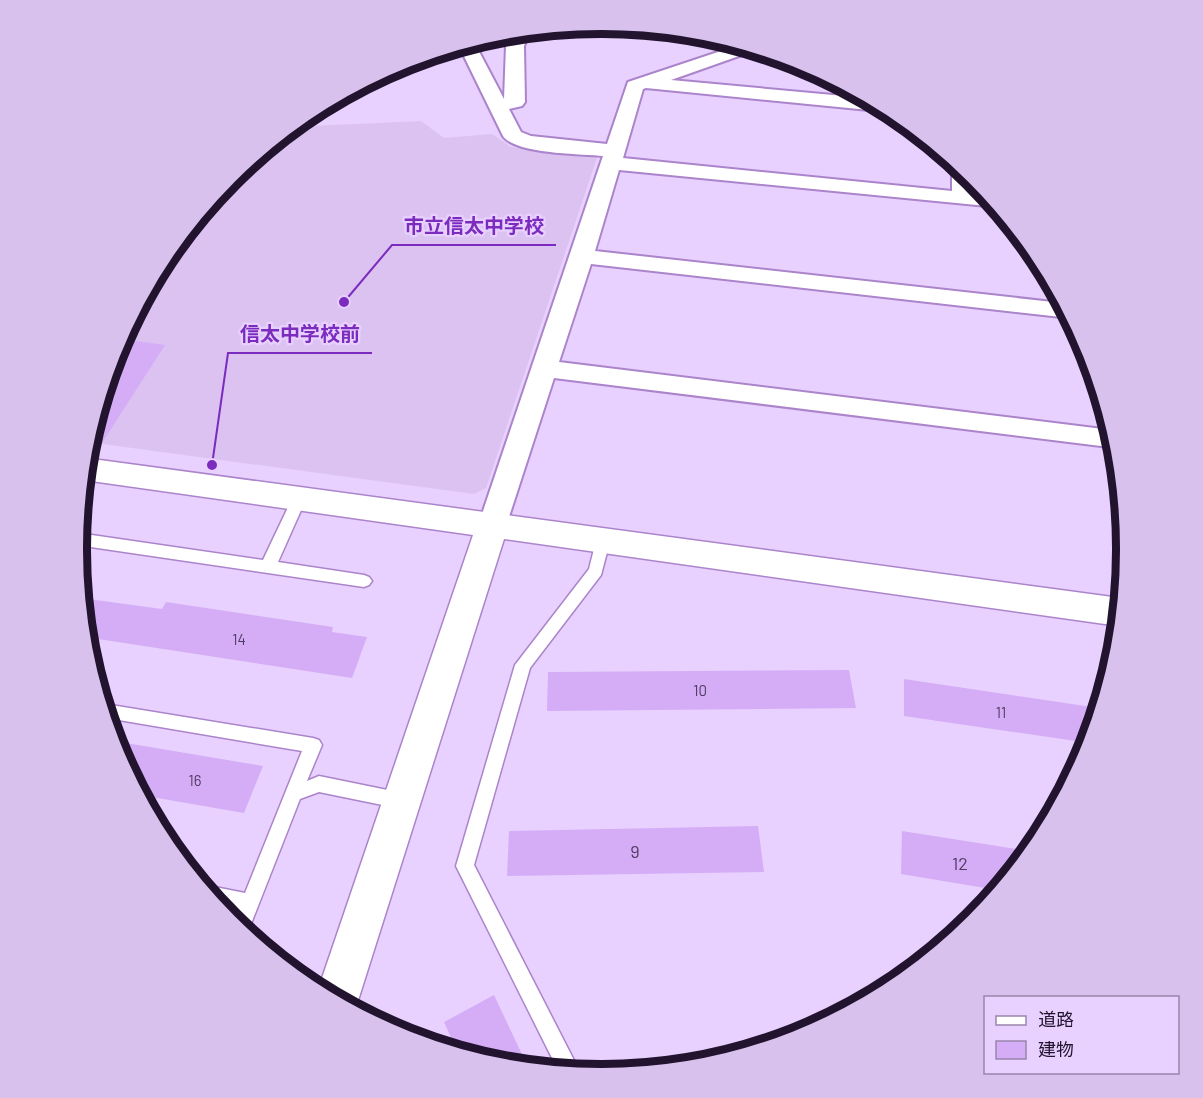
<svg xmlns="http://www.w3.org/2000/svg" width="1203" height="1098" viewBox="0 0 1203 1098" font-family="Barlow,'Noto Sans JP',sans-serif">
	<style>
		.built { fill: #dbc2f1 }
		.building { fill: #d5adf7 }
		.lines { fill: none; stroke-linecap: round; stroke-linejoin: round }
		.service-casing { stroke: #ab84cb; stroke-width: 3 }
		.minor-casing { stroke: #ab84cb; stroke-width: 4 }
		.tertiary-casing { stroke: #ab84cb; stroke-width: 3 }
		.service { fill: #fff; fill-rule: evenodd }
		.minor { fill: #fff; fill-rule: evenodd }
		.tertiary { fill: #fff; fill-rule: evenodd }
		.labels { text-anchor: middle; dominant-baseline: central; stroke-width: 4.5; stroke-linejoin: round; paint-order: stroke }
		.number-label { font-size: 15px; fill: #4f3a60 }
		.near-number-label { font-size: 18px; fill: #4f3a60 }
		.rim { fill: none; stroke: #22132e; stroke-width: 8 }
		.leader { fill: none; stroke: #7b2cbf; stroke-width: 2 }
		.callout-dot { fill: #7b2cbf; stroke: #e8d1fe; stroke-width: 2 }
		.callout-label { font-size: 20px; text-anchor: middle; font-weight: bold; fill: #7b2cbf; stroke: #e8d1fe; stroke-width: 4.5; stroke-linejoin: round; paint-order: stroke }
	</style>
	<rect width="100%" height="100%" fill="#e8d1fe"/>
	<path class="built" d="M421 121 444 138 492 134 511 147 598 155 486 488 474 494 88 442 117 348 165 257 231 178 292 127Z"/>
	<path class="building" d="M121 339 165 345 93 457 86 456 117 348Z
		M81 598 162 609 166 602 333 627 332 632 367 637 352 678 85 637Z
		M849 670 856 708 547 711 548 672Z
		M904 679 1099 708 1089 743 904 716Z
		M114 741 263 766 244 813 140 795Z
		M758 826 764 872 507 876 509 831Z
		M902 831 1029 851 997 890 901 874Z
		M494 995 528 1067 499 1064 457 1051 444 1022Z"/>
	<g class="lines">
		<defs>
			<path id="service" d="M299 494 306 499 278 562 364 575 369 577 372 581 369 585 364 587 77 545 78 533 263 560 292 499Z
				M603 535 608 537 610 541 601 575 530 668 474 865 580 1072 558 1070 456 866 515 665 589 569 596 541 598 537Z
				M105 704 313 738 319 740 322 745 307 781 319 776 402 793 408 795 411 801 408 807 402 809 319 792 300 799 247 934 233 922 238 910 218 906 204 888 210 886 245 893 302 751 107 718 103 705Z"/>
			<path id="minor" d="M530 31 524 46 525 102 522 106 509 109 521 132 531 136 607 144 628 82 739 45 756 50 671 80 866 98 886 109 879 111 646 88 643 89 623 158 952 191V169L956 164 973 178V194L987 195 997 207 619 170 595 251 1062 303 1070 318 591 264 559 362 1111 430 1117 448 554 378 506 526 502 533 492 537 482 533 478 526 603 156C581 154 515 154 503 136L459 46 474 42 504 99 506 46 513 33Z"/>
			<path id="tertiary" d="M85 458 1120 598 1119 626 504 539 355 1010 318 990 473 535 84 480Z"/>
		</defs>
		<use href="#service" class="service-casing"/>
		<use href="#minor" class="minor-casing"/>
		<use href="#tertiary" class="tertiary-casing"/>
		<use href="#service" class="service"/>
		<use href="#minor" class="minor"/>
		<use href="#tertiary" class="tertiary"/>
	</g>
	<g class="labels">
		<g class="number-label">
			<text x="239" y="639">14</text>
			<text x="700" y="690">10</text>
			<text x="1001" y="712">11</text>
			<text x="195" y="780">16</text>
		</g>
		<g class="near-number-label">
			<text x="635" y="851">9</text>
			<text x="960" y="863">12</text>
		</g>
	</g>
	<path d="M0 0H1203V1098H0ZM601 34H602A514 514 0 0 1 1116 548V550A514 514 0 0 1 602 1064H601A514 514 0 0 1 87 550V548A514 514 0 0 1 601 34Z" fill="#d8c2ed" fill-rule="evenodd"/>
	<path class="rim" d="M601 34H602A514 514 0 0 1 1116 548V550A514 514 0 0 1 602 1064H601A514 514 0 0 1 87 550V548A514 514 0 0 1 601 34Z"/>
	<path class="leader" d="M344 302L392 245H556M212 465L228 353H372"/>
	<g class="callout-dot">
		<circle cx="344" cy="302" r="6"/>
		<circle cx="212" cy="465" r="6"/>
	</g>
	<g class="callout-label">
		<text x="474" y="233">市立信太中学校</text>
		<text x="300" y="341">信太中学校前</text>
	</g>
	<rect x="984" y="996" width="195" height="78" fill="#e8d1fe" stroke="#9985ab" stroke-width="1.5"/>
	<rect x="996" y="1016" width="30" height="9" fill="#ffffff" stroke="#9985ab" stroke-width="1.5"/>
	<text x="1038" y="1026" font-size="18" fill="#22132e">道路</text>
	<rect x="996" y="1041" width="30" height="18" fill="#d5adf7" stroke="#9985ab" stroke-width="1.5"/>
	<text x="1038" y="1056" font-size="18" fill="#22132e">建物</text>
</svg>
